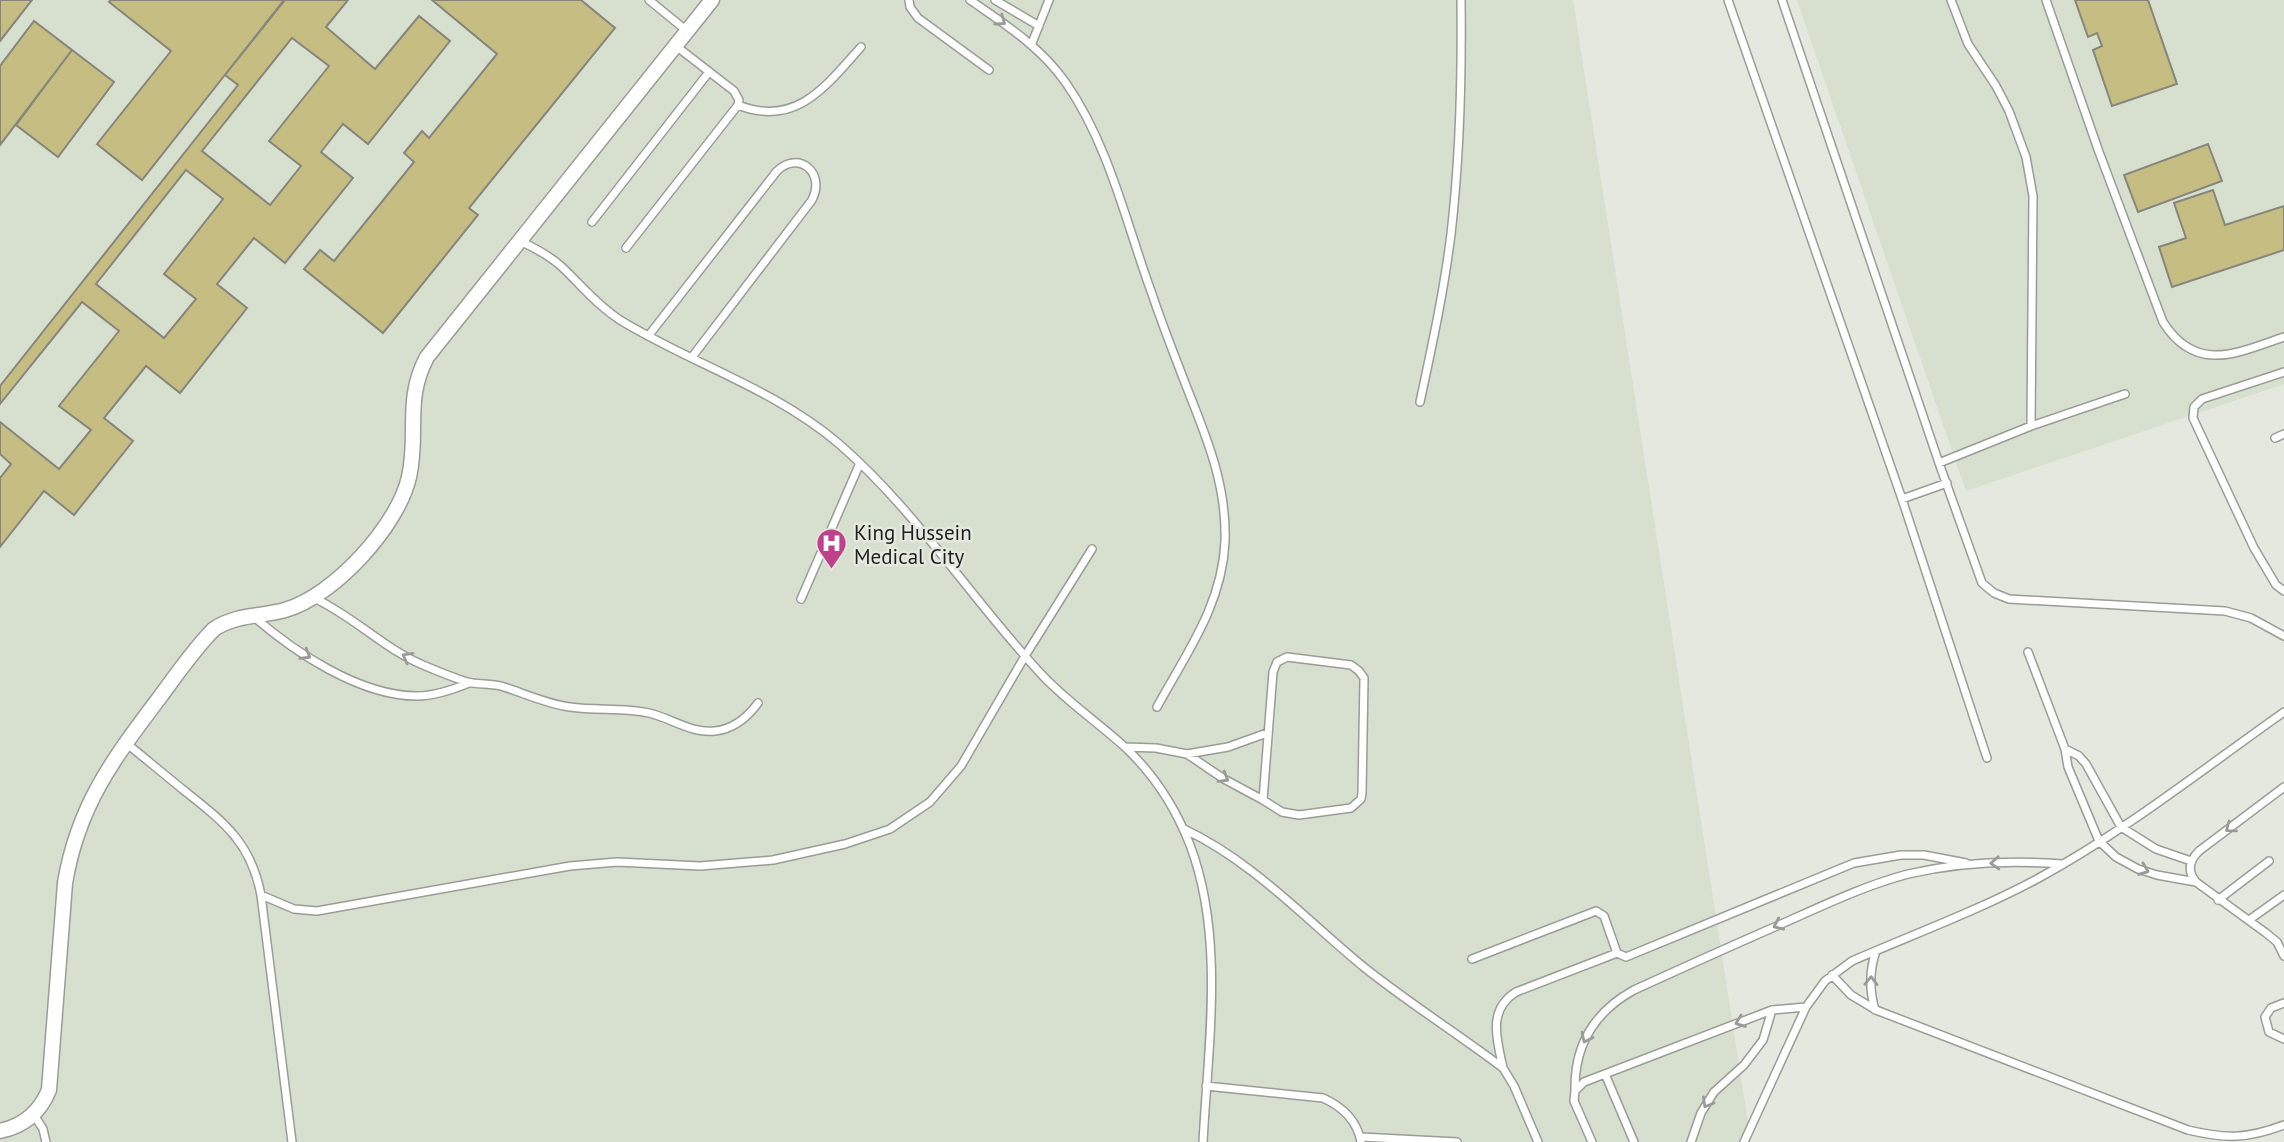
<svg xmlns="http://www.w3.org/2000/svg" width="2284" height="1142" viewBox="0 0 2284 1142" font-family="'PT Sans',sans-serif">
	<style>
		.built { fill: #d7dfcf }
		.building { fill: #c5bd82; stroke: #87867d; stroke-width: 2; fill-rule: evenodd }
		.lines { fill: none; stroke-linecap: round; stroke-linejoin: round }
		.lane-casing { stroke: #999d95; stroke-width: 10 }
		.street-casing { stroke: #999d95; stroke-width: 17 }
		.lane { stroke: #fff; stroke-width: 7 }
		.street { stroke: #fff; stroke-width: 14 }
		.oneway { stroke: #9a9a99 }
		.labels { text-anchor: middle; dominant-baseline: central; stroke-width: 5; stroke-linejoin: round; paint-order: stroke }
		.poi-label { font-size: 21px; fill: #1e1f1c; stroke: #e4e8df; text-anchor: start }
	</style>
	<rect width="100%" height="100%" fill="#e4e8df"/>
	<path class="built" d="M0 0H1573L1751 1142H0Z
		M1797 0H2284V384L1966 491Z"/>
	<path class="building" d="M0 0H32L0 41Z
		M111 0H284L142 180 97 144 171 51 109 2Z
		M285 0H348L326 27 375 69 419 16 450 41 368 144 343 124 321 152 353 178 285 263 254 238 217 284 247 308 180 393 146 366 104 418 133 441 74 515 44 491 0 547V478L11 464 0 454V422L59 469 91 430 59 406 119 331 82 302 0 404V386L238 85 225 75ZM292 38 329 66 269 141 301 166 270 205 202 151ZM186 170 223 199 164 274 196 299 164 338 96 284Z
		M432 0H581L615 28 469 208 478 215 383 333 304 269 320 250 334 261 414 162 404 153 422 131 429 138 497 54Z
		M2075 0H2148L2177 84 2112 106 2093 50 2102 46 2097 33 2088 37Z
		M34 21 72 50 0 145V66Z
		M72 50 114 82 58 157 16 125Z
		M2208 144 2222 181 2138 212 2124 175Z
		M2213 190 2225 225 2284 206V250L2172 287 2159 247 2186 238 2174 203Z"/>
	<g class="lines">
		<defs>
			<path id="lane" d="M649 0 687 31
				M909 0 910 7 918 18 989 70
				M970 0C1006 25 1041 47 1066 83 1109 145 1126 223 1152 294 1162 324 1174 354 1185 383 1206 436 1227 484 1225 542 1222 605 1187 652 1157 707
				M995 0 1039 26
				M1728 0 1902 499 1987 758
				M1782 0 1939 463 1982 583 1994 593 2009 599 2225 611 2251 618 2284 636
				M1951 0 1968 44 1996 86 2009 111 2026 157 2033 196 2031 426
				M2046 0 2099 152 2163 322C2196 374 2237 353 2284 337
				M1032 43 1049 0
				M738 105C796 128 826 86 861 47
				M592 222 709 72
				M520 241C535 248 550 256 562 267 581 285 597 305 620 320 692 364 773 388 838 443 917 511 973 602 1044 677 1070 704 1100 724 1127 749 1155 776 1176 809 1190 845 1225 937 1208 1046 1203 1142
				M626 248 738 105 739 100 734 91 676 46
				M649 335 777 171C799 150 826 173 812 200L692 357
				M2284 372 2202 399 2194 407 2193 418 2254 548 2276 585 2284 591
				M1420 402C1432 346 1444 291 1451 234 1460 156 1462 78 1461 0
				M2275 438 2284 434
				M1939 463 2031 426 2125 394
				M1902 499 1947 483
				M314 598C353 616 383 648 423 665 437 671 452 677 467 682 479 685 492 683 504 687 526 694 547 704 570 707 596 711 623 707 649 713 671 718 692 734 715 731 734 729 747 718 758 703
				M801 599 860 463
				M253 616C294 652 360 696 417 696 435 696 452 690 469 683
				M2028 652 2065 749 2068 767 2099 841 2116 857 2138 869 2157 875 2196 882
				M1287 657 1351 665 1359 671 1364 678 1362 793 1361 799 1351 808 1299 815 1282 812 1263 800 1273 672 1277 662Z
				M126 743C146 759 166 776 186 792 225 823 251 843 261 895L292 1142
				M1125 747 1156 748 1187 754 1228 747 1267 733
				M2065 749 2079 756 2086 764 2121 827 2156 849 2191 861
				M1187 754 1224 779 1263 800
				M2284 787 2199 851C2189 861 2187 871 2196 882L2266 933 2277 942 2284 956
				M1184 829C1254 862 1306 920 1365 968 1409 1003 1458 1034 1503 1068L1514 1086 1538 1142
				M261 895 294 909 317 911 570 866 617 862 700 866 773 860 845 844 890 829 930 802 961 766 1025 656 1092 549
				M2218 900 2269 861
				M2249 920 2284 895
				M1472 959 1596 911 1604 916 1617 953 1626 957 1854 863 1901 855H1924L1966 863
				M1832 975 1851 995 1876 1010 2188 1130C2226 1139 2247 1139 2284 1125
				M2284 1003 2271 1008 2265 1017 2269 1032 2284 1039
				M1875 1010C1869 989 1869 971 1876 951
				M1503 1068C1497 1040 1487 1010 1516 992L1617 953
				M1605 1074 1634 1142
				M1206 1086 1323 1098C1343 1107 1357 1120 1361 1142
				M1575 1091C1574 1045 1594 1012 1634 990 1682 968 1731 946 1779 925 1822 906 1863 886 1908 874 1959 862 2011 860 2062 864
				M34 1115 43 1129 46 1142
				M1361 1137 1457 1142
				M1592 1142 1574 1101 1575 1091 1584 1082 1772 1010 1806 1007
				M1691 1142 1701 1113 1714 1092 1744 1065 1763 1040 1772 1010
				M1744 1142 1806 1007 1825 981 1852 961C1914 934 1977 911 2037 879 2124 832 2203 769 2284 712"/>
			<path id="street" d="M0 1131C24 1126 40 1112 49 1090L65 883C78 805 114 758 160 697 177 674 194 649 214 629 237 614 260 617 285 610 334 596 398 526 409 477 419 433 404 400 427 357L712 0"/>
		</defs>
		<use href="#lane" class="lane-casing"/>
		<use href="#street" class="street-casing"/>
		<use href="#lane" class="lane"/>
		<use href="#street" class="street"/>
	</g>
	<defs><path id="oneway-chevron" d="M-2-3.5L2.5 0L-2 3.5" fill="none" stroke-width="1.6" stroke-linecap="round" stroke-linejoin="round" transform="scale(1.75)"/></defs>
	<g class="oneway">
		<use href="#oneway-chevron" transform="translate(1001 21) rotate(35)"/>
		<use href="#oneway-chevron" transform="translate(306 655) rotate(31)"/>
		<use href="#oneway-chevron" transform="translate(407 657) rotate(-151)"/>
		<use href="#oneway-chevron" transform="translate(1224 778) rotate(31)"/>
		<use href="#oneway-chevron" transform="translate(2230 828) rotate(143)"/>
		<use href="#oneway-chevron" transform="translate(1995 863) rotate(177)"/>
		<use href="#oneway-chevron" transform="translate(2144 870) rotate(21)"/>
		<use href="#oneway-chevron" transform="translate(1778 925) rotate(156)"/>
		<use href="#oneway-chevron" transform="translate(1871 981) rotate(-89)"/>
		<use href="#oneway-chevron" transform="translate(1740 1022) rotate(159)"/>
		<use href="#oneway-chevron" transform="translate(1586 1038) rotate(116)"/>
		<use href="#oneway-chevron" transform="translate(1707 1103) rotate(120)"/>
	</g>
	<defs>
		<symbol id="hospital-pin" viewBox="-11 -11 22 30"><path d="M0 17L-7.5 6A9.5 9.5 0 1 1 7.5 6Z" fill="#c1408b" stroke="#e4e8df"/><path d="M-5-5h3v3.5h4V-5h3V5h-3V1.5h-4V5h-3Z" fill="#fff"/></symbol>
	</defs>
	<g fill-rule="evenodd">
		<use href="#hospital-pin" x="814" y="526" width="35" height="47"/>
	</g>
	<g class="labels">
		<g class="poi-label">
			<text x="854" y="532">King Hussein<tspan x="854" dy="24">Medical City</tspan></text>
		</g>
	</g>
</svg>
